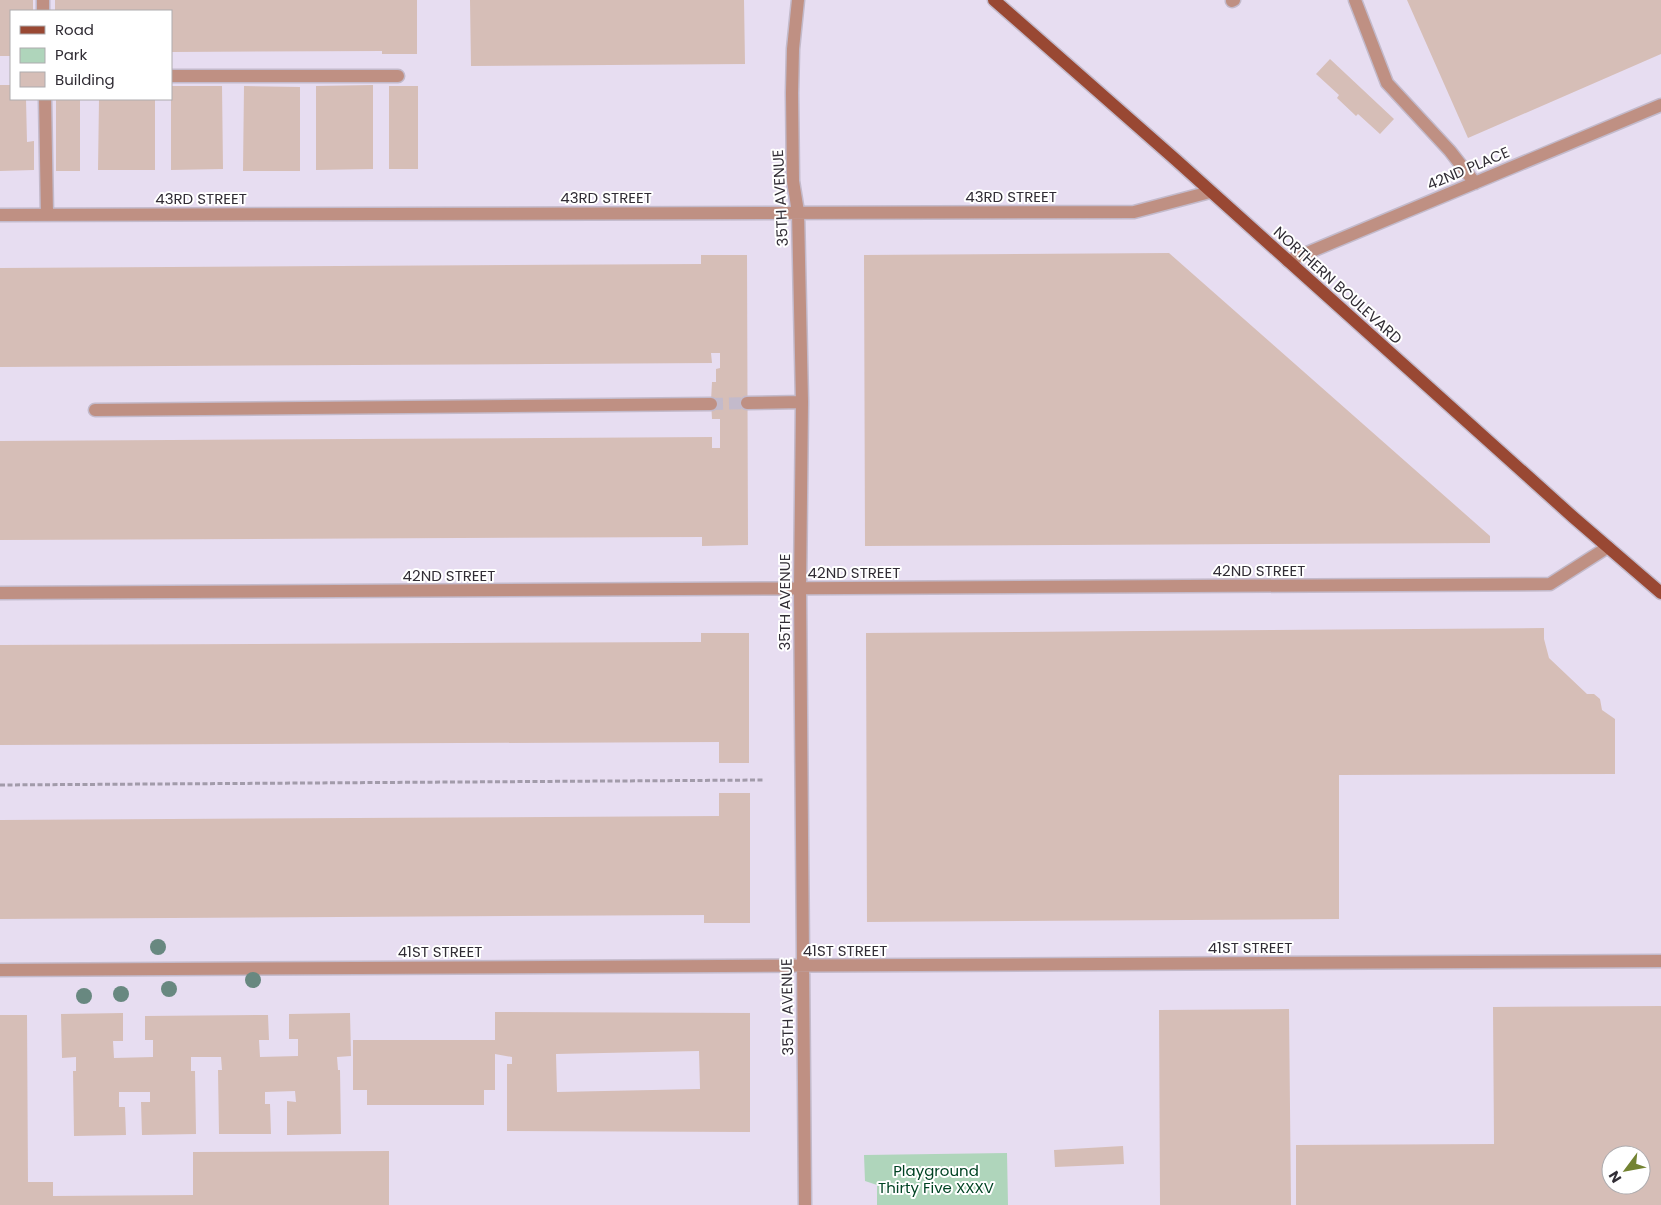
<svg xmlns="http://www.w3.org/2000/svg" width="1661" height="1205" viewBox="0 0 1661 1205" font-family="Poppins,sans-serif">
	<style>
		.green { fill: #afd5bb }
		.building { fill: #d6beb7; fill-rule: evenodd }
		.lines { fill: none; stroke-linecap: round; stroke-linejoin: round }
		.minor-tunnel { stroke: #c3bacb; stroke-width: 12; stroke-dasharray: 12 6; stroke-linecap: butt }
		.minor-casing { stroke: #c3bacb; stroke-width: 15 }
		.major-casing { stroke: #c3bacb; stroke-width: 15 }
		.path { stroke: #a29baa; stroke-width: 3; stroke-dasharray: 5 2.5; stroke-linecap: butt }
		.minor { stroke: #bf9083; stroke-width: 12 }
		.major { stroke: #994833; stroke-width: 12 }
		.tree { fill: #688880 }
		.labels { text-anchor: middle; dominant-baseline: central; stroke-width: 4; stroke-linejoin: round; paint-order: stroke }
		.street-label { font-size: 15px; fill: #312d35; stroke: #fff }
		.park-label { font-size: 15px; fill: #004323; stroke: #fff }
	</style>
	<rect width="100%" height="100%" fill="#e7ddf1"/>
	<path class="green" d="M1007 1153 1008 1205H877V1185L865 1181 864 1155Z"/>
	<path class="building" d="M0 0H33V11H11V56H0Z
		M55 0H417V54H382V51L171 52V11H55Z
		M470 0H744L745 64 471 66Z
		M1407 0H1661V54L1468 138Z
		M1330 59 1394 119 1380 134 1358 114 1356 116 1337 98 1339 95 1316 74Z
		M0 85H11V99H26L27 142 34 141V170L0 171Z
		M373 85V169L316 170V86Z
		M171 86H222L223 169 171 170Z
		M244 86 300 87V171H243Z
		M389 86H418V169H389Z
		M56 99H80V171H56Z
		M99 99H155V170H98Z
		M1169 253 1490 536V543L865 546 864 255Z
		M701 255H747L748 545 702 546V537L0 540V441L712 437V448H720V419H712L711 401 712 382H716V369L720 368V353H711L712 363 0 367V268L701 264Z
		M1544 628V639L1549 658 1587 694H1594L1600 699 1602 710 1615 719V774L1339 775V919L867 922 866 633Z
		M701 633H749V763H719V742L0 745V645L701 642Z
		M719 793H750V923H704V915L0 919V820L719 816Z
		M1661 1006V1205H1296V1145L1494 1144 1493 1007ZM1611 1155H1641V1185H1611Z
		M1289 1009 1291 1205H1160L1159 1010Z
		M495 1012 750 1013V1132L507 1131V1064H512V1057L495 1054V1090H484V1105H367V1090H353V1040H495ZM699 1051 700 1089 557 1092 556 1054Z
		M123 1013V1041H113L114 1058 153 1057V1040H145V1016L268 1015 269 1040H259L260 1057 298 1056V1039H289V1014L350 1013 351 1056 337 1057 338 1070H340L341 1134 287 1135V1101L296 1102 295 1091 265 1092V1104H270L271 1134H219L218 1070H222L221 1057H191V1071H195L196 1134 142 1135 141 1102H150V1092H119V1107H125L126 1135 74 1136 73 1071H76V1057L62 1058 61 1014Z
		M0 1015H27L28 1182H53V1196L193 1195V1152L389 1151V1205H0Z
		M1123 1146 1124 1164 1055 1167 1054 1150Z"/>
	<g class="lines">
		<path class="minor-tunnel" d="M711 404 747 403"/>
		<defs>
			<path id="minor" d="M43 0V11
				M798 0 793 49 792 93 793 181 798 212 802 402 800 589 805 1205
				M1355 0 1387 83 1450 151 1475 183
				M1232 1 1234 0
				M171 76H398
				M45 99 47 215
				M0 215 1134 212 1210 192
				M1288 261 1661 105
				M747 403 802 402
				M95 410 711 404
				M0 593 1550 584 1608 547
				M0 970 1661 961"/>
			<path id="major" d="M994 0 1176 160 1573 517 1661 593"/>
		</defs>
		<use href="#minor" class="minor-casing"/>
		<use href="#major" class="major-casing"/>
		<path class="path" d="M0 785 764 780"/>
		<use href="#minor" class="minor"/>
		<use href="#major" class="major"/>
	</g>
	<g class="tree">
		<circle cx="158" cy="947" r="8"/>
		<circle cx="253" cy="980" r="8"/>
		<circle cx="169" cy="989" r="8"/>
		<circle cx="121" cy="994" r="8"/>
		<circle cx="84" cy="996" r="8"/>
	</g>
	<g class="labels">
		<g class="street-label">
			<text transform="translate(1468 168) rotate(-23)">42ND PLACE</text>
			<text x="1011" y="196">43RD STREET</text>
			<text x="606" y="197">43RD STREET</text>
			<text x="201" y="198">43RD STREET</text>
			<text transform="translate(780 198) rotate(-93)">35TH AVENUE</text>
			<text transform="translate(1338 285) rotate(42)">NORTHERN BOULEVARD</text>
			<text x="1259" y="570">42ND STREET</text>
			<text x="854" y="572">42ND STREET</text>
			<text x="449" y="575">42ND STREET</text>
			<text transform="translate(784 602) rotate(-90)">35TH AVENUE</text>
			<text x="1250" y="947">41ST STREET</text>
			<text x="845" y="950">41ST STREET</text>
			<text x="440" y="951">41ST STREET</text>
			<text transform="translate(787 1007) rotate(-91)">35TH AVENUE</text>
		</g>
		<g class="park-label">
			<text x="936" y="1170">Playground<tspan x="936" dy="17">Thirty Five XXXV</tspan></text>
		</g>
	</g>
	<rect x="10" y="10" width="162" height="90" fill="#ffffff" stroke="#adabae"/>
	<rect x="20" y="26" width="25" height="8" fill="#994833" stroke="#adabae"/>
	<text x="55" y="35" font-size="15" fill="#312d35">Road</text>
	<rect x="20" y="48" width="25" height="15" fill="#afd5bb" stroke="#adabae"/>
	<text x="55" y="60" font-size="15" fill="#312d35">Park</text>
	<rect x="20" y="72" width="25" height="15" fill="#d6beb7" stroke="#adabae"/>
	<text x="55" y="85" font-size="15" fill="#312d35">Building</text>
	<g transform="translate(1626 1170) rotate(238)"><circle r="24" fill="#ffffff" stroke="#adabae"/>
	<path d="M0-4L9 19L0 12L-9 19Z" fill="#738332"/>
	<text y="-8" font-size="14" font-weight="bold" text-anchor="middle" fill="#312d35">N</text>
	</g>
</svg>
